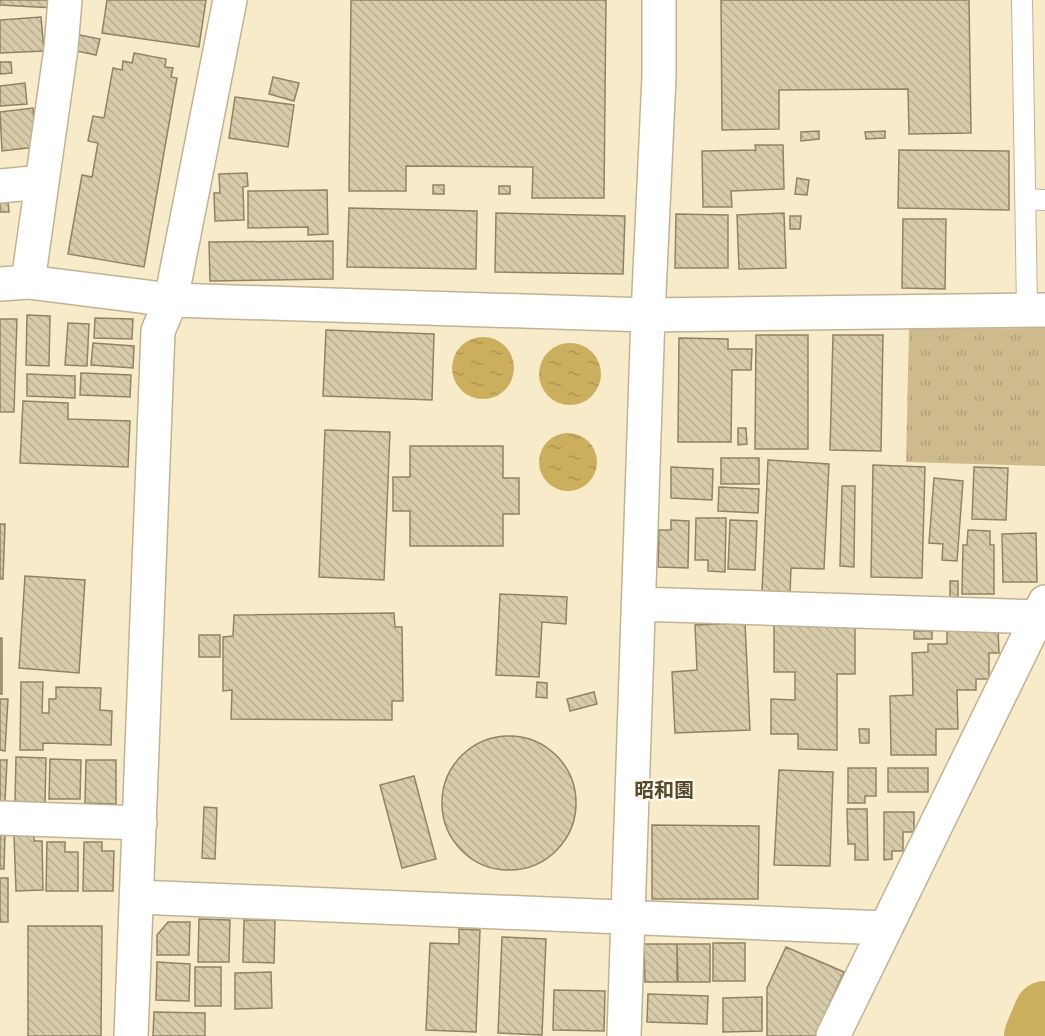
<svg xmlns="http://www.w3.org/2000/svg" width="1045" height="1036" viewBox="0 0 1045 1036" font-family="'Space Grotesk','Noto Sans JP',sans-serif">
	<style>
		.grass { fill: url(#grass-tufts) }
		.water { fill: url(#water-ripples) }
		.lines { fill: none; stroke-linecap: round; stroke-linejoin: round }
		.river { stroke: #ccae5f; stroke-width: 62 }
		.building { fill: url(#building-back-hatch); stroke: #908365; stroke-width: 1.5 }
		.lane-casing { stroke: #c0b394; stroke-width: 22 }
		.street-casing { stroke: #c0b394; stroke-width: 36 }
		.lane { stroke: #fff; stroke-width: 20 }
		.street { stroke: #fff; stroke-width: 33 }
		.labels { text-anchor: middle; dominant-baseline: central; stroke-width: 4.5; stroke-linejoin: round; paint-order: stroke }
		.neighbourhood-label { font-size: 20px; font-weight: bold; fill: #54492d; stroke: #fef9ec }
	</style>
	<defs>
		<pattern id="grass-tufts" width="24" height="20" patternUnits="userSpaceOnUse" patternTransform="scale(1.5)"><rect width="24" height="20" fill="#ceba8c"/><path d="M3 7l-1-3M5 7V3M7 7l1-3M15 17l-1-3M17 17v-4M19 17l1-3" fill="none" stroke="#b09f78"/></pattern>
		<pattern id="water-ripples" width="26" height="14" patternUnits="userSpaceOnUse" patternTransform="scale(1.5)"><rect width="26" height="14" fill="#ccae5f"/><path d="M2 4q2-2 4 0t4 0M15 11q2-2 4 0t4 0" fill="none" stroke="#af9551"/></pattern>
		<pattern id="building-back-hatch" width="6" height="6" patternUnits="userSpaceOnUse" patternTransform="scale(1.5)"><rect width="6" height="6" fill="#d8cbaa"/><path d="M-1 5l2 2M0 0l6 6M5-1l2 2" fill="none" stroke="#b9ae91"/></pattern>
	</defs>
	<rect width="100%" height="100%" fill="#f8ebca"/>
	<path class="grass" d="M1045 328V466L906 462 909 329Z"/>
	<path class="water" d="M452 368a31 31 0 1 1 62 0a31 31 0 1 1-62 0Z
		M539 374a31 31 0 1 1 62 0a31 31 0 1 1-62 0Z
		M539 462a29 29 0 1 1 58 0a29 29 0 1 1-58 0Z"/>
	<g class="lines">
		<path class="river" d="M1035 1036 1045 1012"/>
	</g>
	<path class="building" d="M0 0H54V8L0 5Z
		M107 0H206L199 47 102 33Z
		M351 0H606L604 198H532L533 167 406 166V191H349Z
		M721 0H969L971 133 909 134 908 89 779 90V129L722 130Z
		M41 17 44 51 0 53V20Z
		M75 34 100 39 96 55 72 50Z
		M134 53 166 59 165 67 173 68 171 77 177 78 144 267 68 254 82 175 92 177 98 143 88 141 93 116 104 118 113 68 122 70 123 61 132 63Z
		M0 62H11L12 73 0 74Z
		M273 77 299 83 294 101 269 94Z
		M25 83 27 104 0 106V86Z
		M235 97 294 105 288 147 229 138Z
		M33 108 36 147 2 151 0 112Z
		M819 131V139L801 141V132Z
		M885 131V138L866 139 865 132Z
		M755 145H783L784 189 731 191 732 207H703L702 151 756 150Z
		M899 150 1009 151V210L898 208Z
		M247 173 248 186 243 187 244 220 215 221 214 193H220L219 174Z
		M797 178 809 180 807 195 795 194Z
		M433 185H444V194H433Z
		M499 186H510V194H499Z
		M327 190 328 234 308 235V227L248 228V191Z
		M8 201 9 212H0V202Z
		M349 208 477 211 476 269 347 267Z
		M496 213 625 216 623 274 495 272Z
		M784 213 786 268 739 269 737 215Z
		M676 214 728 215V268H675Z
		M790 216H801L800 229H790Z
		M903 219H946L945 289 902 288Z
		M333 241V279L210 281 209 242Z
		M27 315 50 316 49 366 26 365Z
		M95 318 133 319 132 339 94 338Z
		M0 319H17L14 412H0Z
		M68 323 89 324 87 366 65 365Z
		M326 330 434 334 432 400 323 396Z
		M756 335H808V449H755Z
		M833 335H883L881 451 830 450Z
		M679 338 728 339V349H752L751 370H732L731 442H678Z
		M93 343 134 346 133 368 91 365Z
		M81 373 131 375 130 397 80 395Z
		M27 374 75 376V398L27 396Z
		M23 401 68 403V419L130 421 128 467 20 463Z
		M738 428H746L747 444 738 445Z
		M325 430 390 432 384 580 319 577Z
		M410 446H503V478H519V514H503V546H410V511H393V477H410Z
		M721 458H759V484H721Z
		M768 460 829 464 824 569 791 568 790 594 762 592Z
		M873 465 925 467 922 578 871 577Z
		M671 467 713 469 712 500 671 498Z
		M974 467 1008 468 1006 520 972 519Z
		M934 478 963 481 957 561 942 560 943 544 929 543Z
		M842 486H855L854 567 840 566Z
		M719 487 759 489 758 513 718 511Z
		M696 518H726L725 572 708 571V560H695Z
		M671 520 689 521 688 568 658 567 659 530H671Z
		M730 520 757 521 755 570 728 569Z
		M0 524H5L3 579H0Z
		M968 530 990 531V545H994V594H962L963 545H967Z
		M1036 533 1037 582H1003L1002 534Z
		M25 576 85 580 79 673 19 668Z
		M950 581H958V602H950Z
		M500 594 567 597 566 624 542 622 539 677 496 675Z
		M394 613 395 627H402L403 701H392V720L231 719 232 690 223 691V637L233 636 234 615Z
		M745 623 750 730 675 733 672 672 697 670 695 625Z
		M774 625 855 626V674H837V750L798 749V734H771V699L795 700V672H774Z
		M998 629 999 653H989V679H976V690H957L958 729H936V755H891L890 696 913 695 912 653 928 652V644H947V630Z
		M914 631H932V639H914Z
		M199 635H220V657H199Z
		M0 638H2V694H0Z
		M21 682H43L42 713H49V699H56V687L101 688 100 710 112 711 111 745 43 743V750H20Z
		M537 682 547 683V698L536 697Z
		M594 692 597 704 570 711 567 699Z
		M0 699H8L5 751 0 750Z
		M859 729H869V743H860Z
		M442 803a67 67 0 1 1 134 0a67 67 0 1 1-134 0Z
		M16 757 46 758 45 803 15 802Z
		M50 759 81 760 80 799H49Z
		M0 760H7L5 801H0Z
		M86 760H116V804L85 803Z
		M848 768H876V796H865V803H848Z
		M888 768H928V792H888Z
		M779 770 833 772 830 866 774 865Z
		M414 776 436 859 402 868 380 785Z
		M204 807 217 808 215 859 202 858Z
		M847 809H867L868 860H855V844H848Z
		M884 812H914V832H903V851H892V859L884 860Z
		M652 825 759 826 758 899H652Z
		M0 833 5 834 4 869H0Z
		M14 835H34V841H42L43 890 16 891Z
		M47 842H65V852H78V891H46Z
		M84 842H102V851H114L113 891H83Z
		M0 878H8V922H0Z
		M199 919 230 920 229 962H198Z
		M244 920H275L274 963 243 962Z
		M168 922H190L189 955H157V935Z
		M28 926H102L101 1036H28Z
		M459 929 480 930 476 1032 426 1030 430 943 459 944Z
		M502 937 546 939 542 1035 498 1033Z
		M713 943H745V981H713Z
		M644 944H677V982H645Z
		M677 944H710V982H678Z
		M786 947 844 972 815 1036H767V988Z
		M157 962 190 964 189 1001 156 1000Z
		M195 967H221V1006H195Z
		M271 972 272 1008 235 1009V973Z
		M554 990 605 991 604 1031 553 1030Z
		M648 994 708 996 707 1024 647 1022Z
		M762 997V1031L723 1032V998Z
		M154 1012 205 1013V1036H153Z"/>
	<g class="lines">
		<defs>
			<path id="lane" d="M1022 0 1027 309
				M1025 199 1045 200"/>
			<path id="street" d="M0 186 42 182
				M28 282 61 48 65 0
				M0 284 28 282 171 300 648 315 1045 310
				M638 604 1038 617
				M0 818 140 823
				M138 897 885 928
				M131 1036 158 331 171 300 230 0
				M624 1036 648 315 659 77V0
				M833 1036 1045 602"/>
		</defs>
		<use href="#lane" class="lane-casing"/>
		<use href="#street" class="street-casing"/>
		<use href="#lane" class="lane"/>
		<use href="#street" class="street"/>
	</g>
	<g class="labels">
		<g class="neighbourhood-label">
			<text x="664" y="790">昭和園</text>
		</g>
	</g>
</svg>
